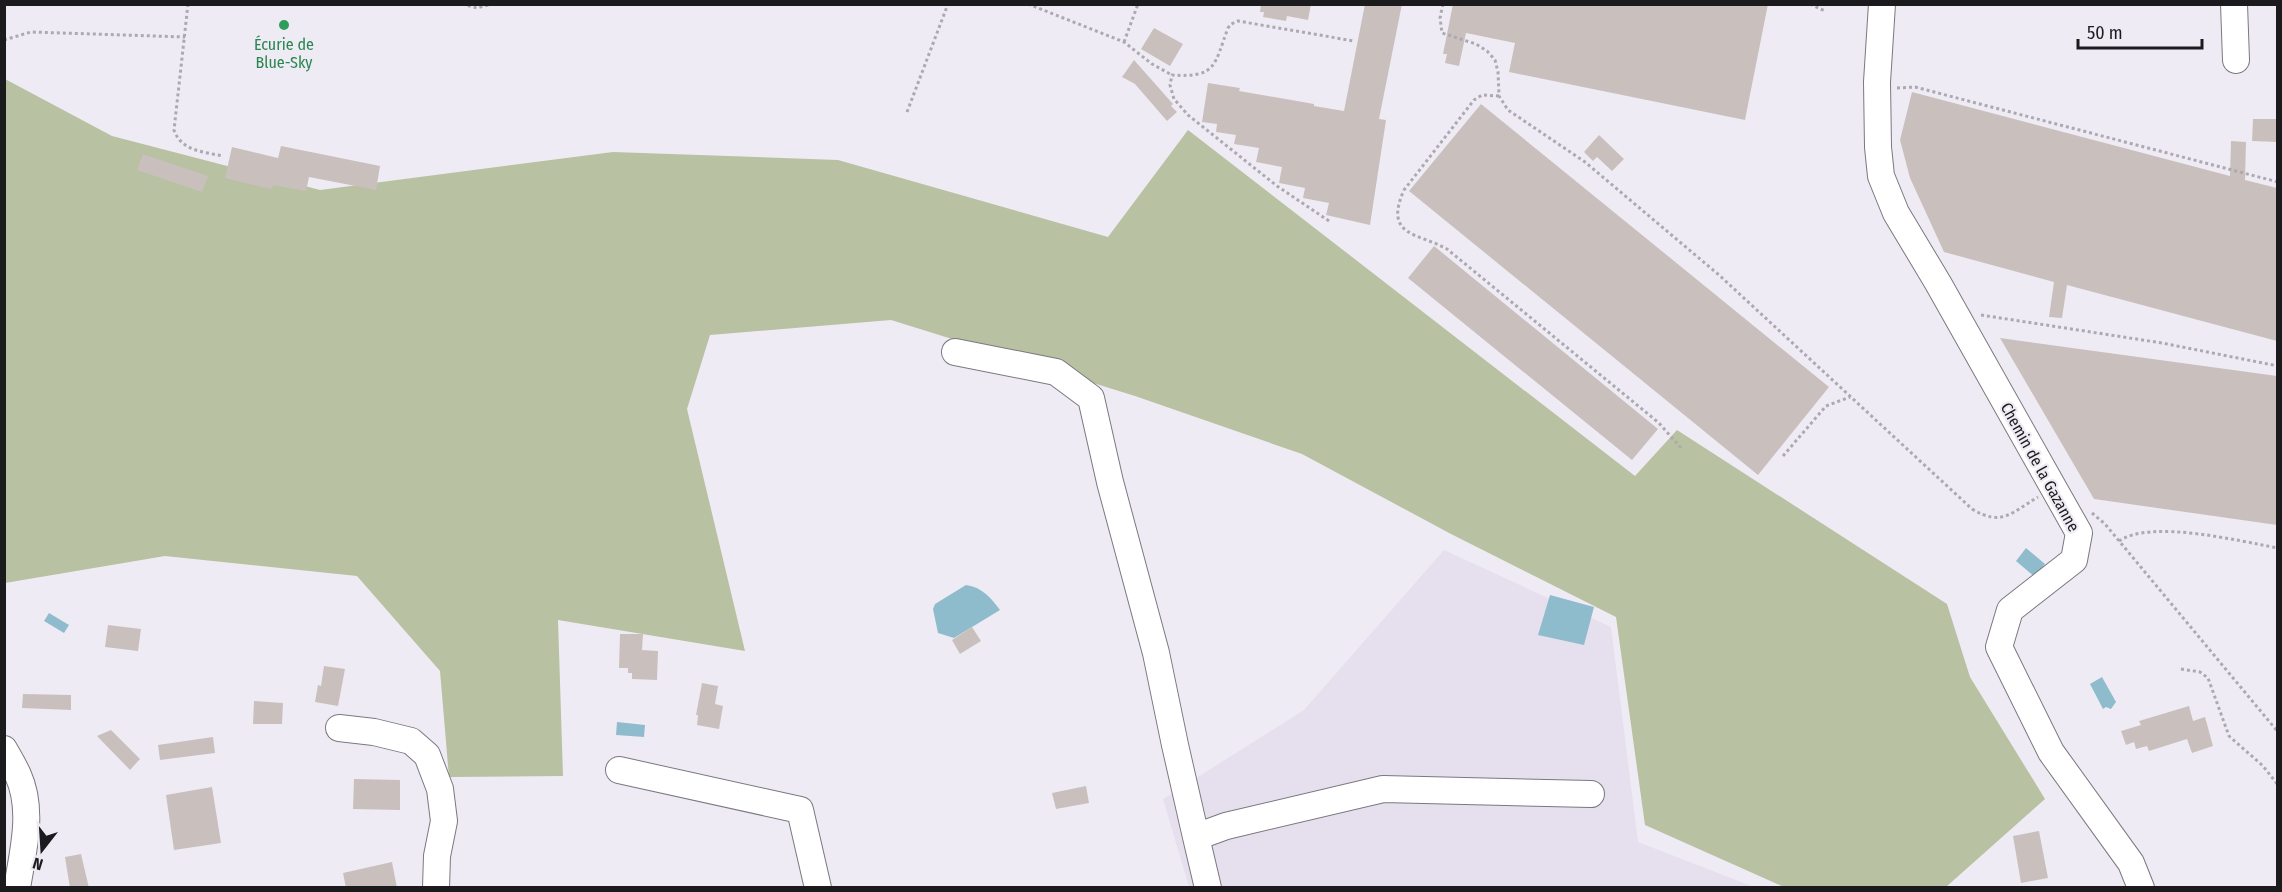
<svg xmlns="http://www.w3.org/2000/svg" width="2282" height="892" viewBox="0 0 2282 892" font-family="'Fira Sans Condensed',sans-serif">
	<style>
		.built { fill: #e6dfee }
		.green { fill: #b8c1a1 }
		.water { fill: #8fbccc }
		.building { fill: #c9c0bd }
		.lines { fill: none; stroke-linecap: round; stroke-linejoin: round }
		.minor-casing { stroke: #7b787f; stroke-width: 28 }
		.path { stroke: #aca9b0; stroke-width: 3; stroke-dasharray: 3 3; stroke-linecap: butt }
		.minor { stroke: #fff; stroke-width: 26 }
		.leisure-dot { fill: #2e9e5b; stroke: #efebf4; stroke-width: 2 }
		.labels { text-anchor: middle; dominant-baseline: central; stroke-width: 4.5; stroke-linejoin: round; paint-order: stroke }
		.leisure-label { font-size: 16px; fill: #27864d; stroke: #efebf4 }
		.street-label { font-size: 16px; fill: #1b1a1d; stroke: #efebf4 }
	</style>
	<rect width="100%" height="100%" fill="#efebf4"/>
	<path class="built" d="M1444 550 1611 627 1638 842 1754 887H1189L1163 799 1304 710Z"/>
	<path class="green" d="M5 79 112 136 320 190 613 152 838 160 1108 237 1188 130 1635 476 1677 430 1947 604 1970 677 2045 799 1946 887H1784L1645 825 1616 617 1451 534 1302 454 1135 396 891 320 710 335 687 409 745 651 558 620 563 776 449 777 440 671 357 576 165 556 5 583Z"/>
	<path class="water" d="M2026 548 2045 564 2035 577 2016 561Z
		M966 585C982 587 991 598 1000 610L954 638 938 633 933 609 935 604Z
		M1550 595 1594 607 1584 645 1538 635Z
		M49 613 69 625 64 633 44 621Z
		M2102 677 2116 702 2111 709 2106 707 2103 709 2090 684Z
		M617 722 645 725 644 737 616 735Z"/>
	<path class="building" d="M1261 4H1311L1308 20 1287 16 1286 21 1263 17 1264 12H1260Z
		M1365 4H1402L1379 119 1386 120 1370 225 1326 215 1329 203 1303 198 1305 188 1279 183 1282 167 1256 162 1259 148 1234 144 1236 135 1216 132 1217 124 1202 122 1208 83 1240 88 1239 91 1314 104V106L1344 111Z
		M1453 4H1768L1745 120 1509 72 1515 43 1466 33 1459 66 1445 63 1447 54H1443Z
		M1154 28 1183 44 1170 66 1141 49Z
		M1134 60 1173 104 1171 106 1177 112 1167 121 1135 84 1122 77Z
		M1912 92 2230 176 2231 141 2246 142 2245 180 2277 188V341L2067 285 2062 318 2049 317 2054 282 1944 252 1910 178 1900 140Z
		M1481 104 1829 387 1758 475 1409 191Z
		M2253 119H2277V142L2252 141Z
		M1599 135 1624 159 1612 171 1597 157 1593 161 1584 152Z
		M281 146 380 166 376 190 309 177 306 191 273 185 271 189 225 178 232 147 278 158Z
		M143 154 208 176 202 192 137 170Z
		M1434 246 1658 429 1632 460 1408 278Z
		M2000 338 2277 376V525L2094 499Z
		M108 625 141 629 138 651 105 647Z
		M972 627 981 641 960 654 952 640Z
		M620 634H643L642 650 658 651 657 680 632 679V673H628V668H619Z
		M324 666 345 669 338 706 315 702 318 685 321 686Z
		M702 683 718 686 715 704 723 706 719 729 697 725 698 715H696Z
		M23 694 71 695V710L22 708Z
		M254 701 283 703 282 724H253Z
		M2189 706 2193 721 2205 717 2213 746 2192 753 2187 739 2149 751 2147 746 2136 749 2134 742 2126 745 2121 731 2141 725 2139 721Z
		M111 730 140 759 130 770 97 736Z
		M213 737 215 753 160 760 158 745Z
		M354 779 400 780V810L353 809Z
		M1086 786 1089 803 1056 809 1052 793Z
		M212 787 221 843 174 850 166 795Z
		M2039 831 2048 878 2021 883 2013 836Z
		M81 854 89 888H70L65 857Z
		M392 862 397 888H346L343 873Z"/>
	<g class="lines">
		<defs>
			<path id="minor" d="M1882 4 1877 82 1878 147 1881 176 1896 213 1938 283 2079 533 2074 560 2010 610 1999 647 2051 752 2131 863 2141 888
				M2234 4 2236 60
				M955 352 1056 372 1091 398 1110 482 1156 653 1175 745 1196 837
				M339 728 374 732 411 741 427 755 440 789 444 821 437 856 436 888
				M4 749C9 758 14 766 18 775 34 810 23 851 17 888
				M619 770 800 810 818 888
				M1208 888 1196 837 1226 826 1383 789 1591 794"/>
		</defs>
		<use href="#minor" class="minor-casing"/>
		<path class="path" d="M188 4 174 130C181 151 204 152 223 156
			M462 4 477 8 492 4
			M1028 4 1124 42 1152 64 1172 75
			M1443 4 1440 18 1442 33 1476 44 1487 51 1495 60 1498 72 1499 96 1508 110 1585 162 1719 275 1972 509C2002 527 2011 513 2038 497
			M1810 4 1825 11
			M4 40 31 32 185 37
			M1124 42 1138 4
			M1897 88 1915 87 2278 182
			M1499 96 1482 95 1474 100 1404 190C1383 237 1419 233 1447 249L1659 423 1682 449
			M907 112 948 4
			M1329 221 1277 186 1188 115 1174 99 1170 85 1172 75C1217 78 1214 65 1228 28L1231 24 1238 21 1354 41
			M1981 315 2162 343 2278 366
			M1783 456 1826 406 1850 397
			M2092 513 2105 524 2278 732
			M2119 541C2151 519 2239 541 2278 548
			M2181 669 2200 672 2208 678 2229 736 2263 766 2278 785"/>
		<use href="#minor" class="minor"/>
	</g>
	<circle class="leisure-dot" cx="284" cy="25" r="6"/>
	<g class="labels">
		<g class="leisure-label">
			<text x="284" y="44">Écurie de<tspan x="284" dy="18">Blue-Sky</tspan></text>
		</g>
		<g class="street-label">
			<text transform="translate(2040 467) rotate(61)">Chemin de la Gazanne</text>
		</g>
	</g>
	<rect width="2282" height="892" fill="none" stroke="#1b1a1d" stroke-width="12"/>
	<g transform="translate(42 850) rotate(197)" stroke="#efebf4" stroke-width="4.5" paint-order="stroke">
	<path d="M0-4.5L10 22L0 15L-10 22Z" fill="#1b1a1d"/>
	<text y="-9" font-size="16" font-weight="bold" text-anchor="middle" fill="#1b1a1d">N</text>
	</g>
	<path d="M2078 39v9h124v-9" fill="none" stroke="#1b1a1d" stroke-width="3"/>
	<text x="2087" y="39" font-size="18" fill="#1b1a1d" stroke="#efebf4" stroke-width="4.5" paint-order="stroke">50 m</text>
</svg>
